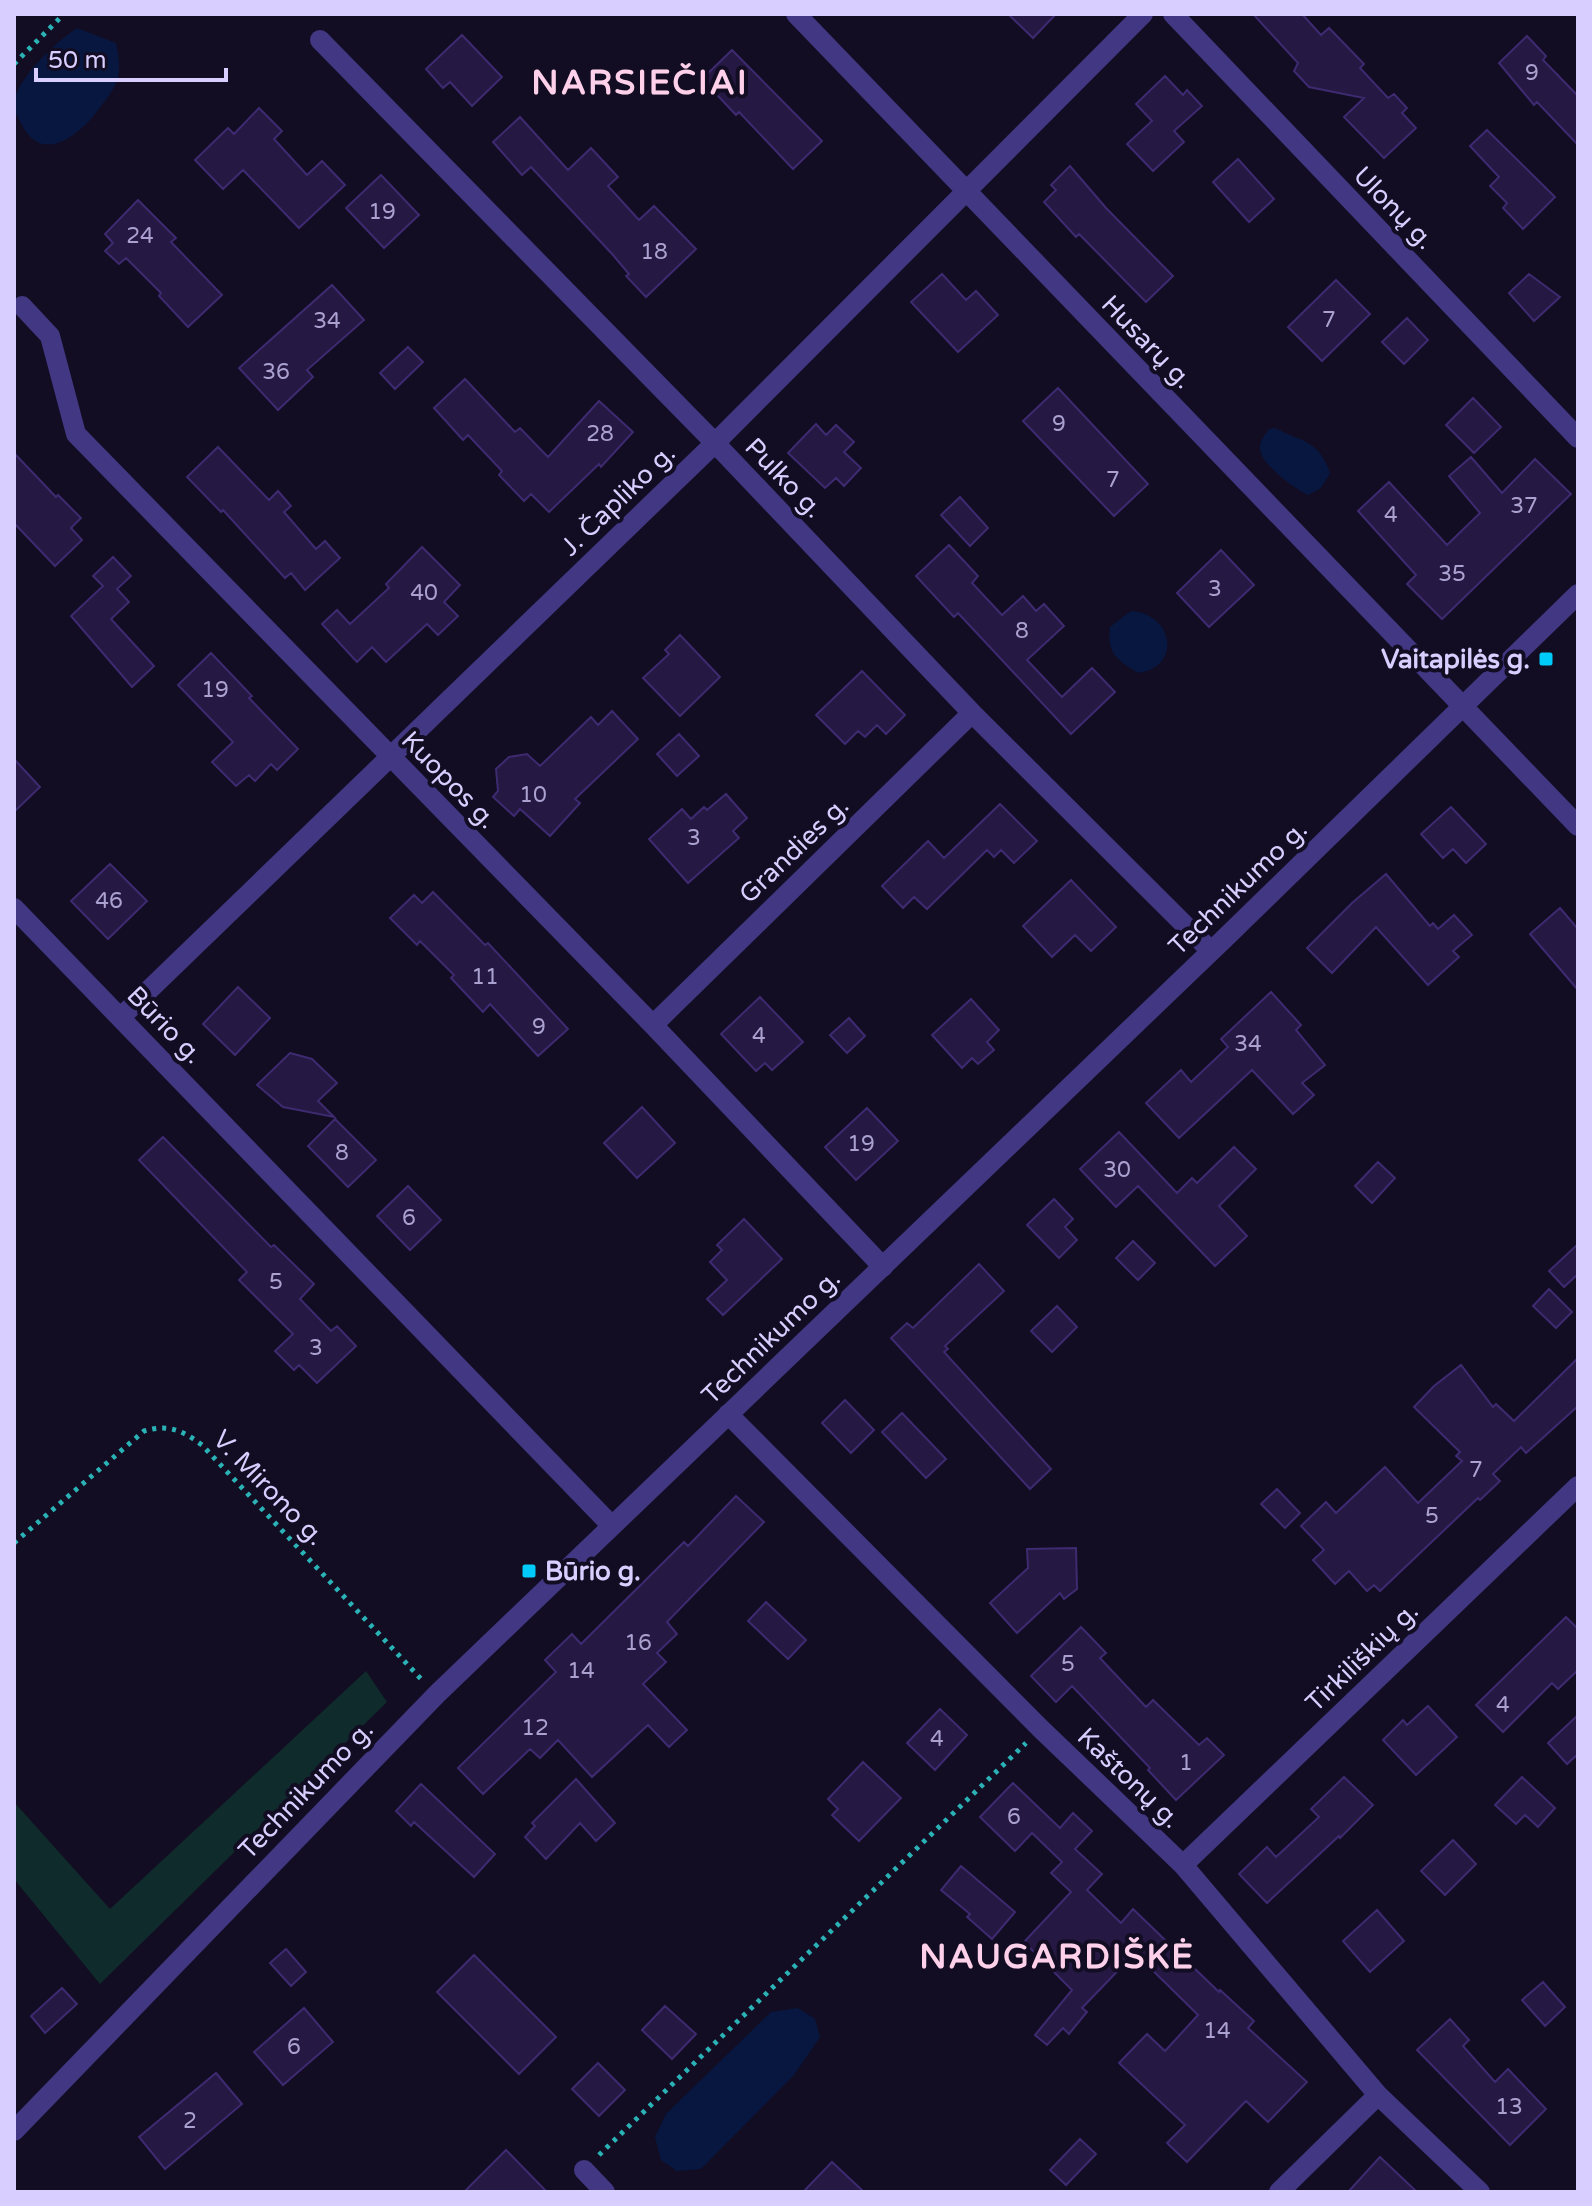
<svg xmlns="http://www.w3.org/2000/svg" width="1592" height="2206" viewBox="0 0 1592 2206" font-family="'Varela Round',sans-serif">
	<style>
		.green { fill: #102b2c }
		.water { fill: #081740 }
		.building { fill: #251943; stroke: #3e2a70; stroke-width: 2 }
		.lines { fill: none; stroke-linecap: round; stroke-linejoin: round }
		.path { stroke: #2bb2b6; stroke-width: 5; stroke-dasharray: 4 6; stroke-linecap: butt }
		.minor { stroke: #413782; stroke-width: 20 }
		.tertiary { stroke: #413782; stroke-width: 20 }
		.poi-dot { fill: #00caf9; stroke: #120d22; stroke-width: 3 }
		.labels { text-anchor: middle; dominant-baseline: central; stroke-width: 8; stroke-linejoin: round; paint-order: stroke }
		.number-label { font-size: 22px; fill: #aba1d0 }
		.street-label { font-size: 26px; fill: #d8ceff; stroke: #120d22 }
		.poi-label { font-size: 26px; font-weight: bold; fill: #d8ceff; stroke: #120d22; text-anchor: end }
		.district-label { font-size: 34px; font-weight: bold; letter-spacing: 2px; fill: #ffd0ea; stroke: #120d22 }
	</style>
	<rect width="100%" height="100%" fill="#120d22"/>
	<path class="green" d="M366 1671 387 1702 100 1984 14 1879V1802L110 1909Z"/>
	<path class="water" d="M77 28 116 43C123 77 119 83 98 110 80 135 42 165 22 125 19 118 12 110 14 102 19 76 56 42 77 28Z
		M1275 428C1303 443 1318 439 1330 473L1321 488 1308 495C1294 488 1258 463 1260 446 1261 440 1265 434 1269 429Z
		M1131 611C1174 614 1182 667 1138 673 1116 659 1107 654 1110 627Z
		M798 2008 815 2019 820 2037 794 2075 701 2169 677 2171 661 2160 655 2137 666 2114 771 2012Z"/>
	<path class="building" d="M1008 14H1056L1033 38Z
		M1253 14H1302L1321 35 1329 28 1364 64 1360 68 1388 98 1394 94 1407 108 1402 113 1416 128 1384 158 1344 117 1364 98 1309 87 1294 71 1298 63Z
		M462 35 502 77 472 106 450 82 443 88 426 69Z
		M1527 36 1546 56 1543 60 1578 96V145L1537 102 1534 105 1499 63Z
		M732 50 822 141 793 169 739 112 736 115 702 79Z
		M1165 76 1183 95 1187 90 1202 106 1174 131 1184 142 1153 171 1127 144 1152 121 1136 104Z
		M259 108 282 131 274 139 307 175 322 161 345 185 299 228 243 170 223 189 195 160 228 128 234 134Z
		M520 117 568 170 591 148 618 177 608 186 639 220 654 206 696 249 646 297 626 276 629 274 613 255 531 167 522 175 493 142Z
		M1487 130 1555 197 1523 229 1503 208 1507 203 1490 186 1499 177 1470 146Z
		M1238 159 1274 199 1249 222 1213 182Z
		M1070 166 1106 208 1173 276 1146 302 1079 234 1076 237 1044 202 1056 190 1051 185Z
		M381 175 419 215 384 248 346 208Z
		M138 200 176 238 171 242 222 295 188 327 159 296 161 293 126 258 119 264 105 251 113 243 105 234Z
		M942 274 966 300 976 291 998 315 958 352 911 302Z
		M1529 274 1560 297 1534 321 1509 293Z
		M1336 280 1370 314 1322 361 1288 327Z
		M332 285 364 320 307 370 313 377 278 410 239 368Z
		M1407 318 1428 340 1404 364 1382 342Z
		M408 347 423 362 395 389 380 373Z
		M465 379 515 432 520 428 548 457 599 401 633 432 601 467 599 464 549 512 531 494 524 501 499 475 502 471 468 435 463 440 434 408Z
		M1058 388 1148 484 1114 516 1023 421Z
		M1473 398 1501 427 1474 453 1446 425Z
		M816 424 826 435 836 425 854 442 844 452 861 468 844 486 836 478 825 488 788 453Z
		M218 447 269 500 278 491 291 506 284 512 316 549 325 541 340 558 305 590 291 573 285 578 223 510 221 512 187 477Z
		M14 453 56 497 58 495 81 518 71 528 82 540 55 566 14 523Z
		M1471 457 1502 493 1535 459 1571 494 1442 619 1407 584 1416 575 1358 511 1389 482 1447 545 1480 513 1449 476Z
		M960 497 988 528 970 546 941 515Z
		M949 545 978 576 972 583 1002 615 1023 596 1036 611 1044 604 1064 626 1027 660 1062 697 1092 668 1115 692 1071 734 958 613 954 617 916 576Z
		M422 547 460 585 444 602 458 616 438 635 427 624 386 662 372 647 357 662 322 624 337 610 350 624 389 588 386 584Z
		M1221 550 1254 585 1209 627 1177 593Z
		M113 557 131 576 117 589 129 602 111 619 154 666 132 687 71 616 103 586 93 576Z
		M680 635 720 677 680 716 643 678 669 654 665 650Z
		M211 653 252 696 249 698 298 749 277 770 271 764 255 781 249 775 236 786 212 762 233 742 178 685Z
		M862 671 905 715 886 734 877 725 865 737 858 731 845 744 816 715Z
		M612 711 638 739 575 799 580 803 550 836 520 809 514 816 493 797 498 791 496 769 509 757 527 754 540 766 591 717 598 725Z
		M679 734 699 756 677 776 657 754Z
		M14 759 40 787 14 812Z
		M726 794 747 818 733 831 739 838 688 883 649 839 682 809 691 819 704 807 707 810Z
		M1000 804 1037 841 1014 863 1001 850 994 857 987 850 927 909 914 897 903 908 882 886 928 841 944 858Z
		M1451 807 1486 844 1466 863 1453 849 1443 858 1421 834Z
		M110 864 147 901 108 939 71 901Z
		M1386 874 1430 926 1433 923 1438 929 1454 915 1472 935 1453 951 1459 957 1428 985 1376 927 1332 973 1307 948 1352 903Z
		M1071 880 1116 927 1091 951 1075 935 1052 957 1023 926Z
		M433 892 485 945 488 943 568 1029 538 1056 490 1004 483 1012 451 978 454 975 420 941 417 945 390 918 414 895 422 903Z
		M1560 908 1578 929V990L1530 934Z
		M238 987 270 1018 235 1055 203 1024Z
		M1271 992 1301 1025 1296 1030 1325 1065 1302 1083 1314 1095 1293 1114 1252 1070 1179 1138 1146 1103 1181 1070 1191 1082 1228 1047 1221 1039Z
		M760 997 803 1042 772 1070 765 1063 756 1071 721 1034Z
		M971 999 999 1030 987 1042 994 1050 978 1064 972 1058 962 1068 932 1035Z
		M849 1018 865 1036 847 1053 830 1035Z
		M290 1053 312 1059 337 1083 318 1101 334 1117 283 1107 257 1085Z
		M642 1107 675 1143 637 1178 604 1143Z
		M867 1108 898 1141 856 1180 825 1147Z
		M335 1119 376 1160 348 1187 308 1146Z
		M1119 1132 1177 1193 1192 1178 1197 1183 1234 1147 1256 1169 1219 1206 1247 1236 1215 1266 1138 1186 1116 1207 1080 1169Z
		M163 1137 271 1247 274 1245 314 1284 300 1299 331 1331 337 1326 356 1346 317 1383 299 1365 294 1370 275 1351 293 1334 239 1280 247 1272 139 1160Z
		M1378 1162 1395 1178 1372 1203 1355 1186Z
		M408 1186 441 1220 410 1250 377 1216Z
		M1054 1199 1073 1219 1065 1227 1077 1240 1059 1258 1027 1225Z
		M744 1219 782 1259 723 1315 707 1299 727 1280 710 1262 722 1250 717 1245Z
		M1133 1241 1155 1263 1138 1280 1116 1258Z
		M1578 1244V1274L1564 1287 1549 1271Z
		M979 1264 1004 1291 945 1346 948 1349 944 1352 1051 1469 1030 1489 891 1338 907 1323 913 1328Z
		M1549 1289 1572 1312 1556 1328 1533 1306Z
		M1057 1306 1077 1327 1052 1352 1031 1331Z
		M1578 1358V1406L1526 1453 1521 1447 1493 1474 1500 1481 1480 1500 1478 1498 1380 1591 1374 1585 1367 1591 1349 1571 1335 1584 1313 1560 1324 1550 1301 1526 1326 1502 1336 1513 1385 1467 1418 1503 1462 1461 1456 1456 1460 1452 1414 1407 1434 1386 1461 1365 1493 1407 1496 1404 1514 1421Z
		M845 1400 874 1430 851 1453 822 1423Z
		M902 1413 946 1459 926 1478 882 1432Z
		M1277 1489 1300 1513 1285 1528 1261 1504Z
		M736 1496 764 1522 667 1622 677 1634 657 1653 666 1662 643 1684 687 1730 669 1747 648 1725 592 1777 558 1740 540 1758 530 1749 483 1794 458 1768 556 1672 545 1660 572 1634 581 1644 684 1542 688 1546Z
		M1076 1548 1077 1589 1064 1599 1060 1593 1017 1633 990 1603 1028 1568 1027 1549Z
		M766 1602 806 1640 788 1659 748 1621Z
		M1566 1617 1578 1629V1670L1558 1689 1552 1683 1503 1732 1476 1705Z
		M1081 1627 1106 1653 1100 1658 1146 1707 1153 1700 1199 1745 1207 1738 1224 1755 1176 1800 1148 1770 1150 1768 1072 1686 1056 1702 1031 1676Z
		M1428 1706 1457 1737 1416 1775 1383 1740 1403 1720 1407 1725Z
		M940 1709 967 1735 935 1770 907 1743Z
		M1578 1715V1754L1567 1764 1548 1743Z
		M863 1762 901 1798 859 1841 832 1815 838 1809 828 1799Z
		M1344 1777 1373 1805 1340 1838 1339 1836 1267 1903 1239 1874 1267 1847 1276 1857 1319 1817 1311 1809Z
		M1522 1777 1555 1808 1538 1827 1525 1815 1516 1824 1495 1805Z
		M576 1779 615 1823 596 1841 580 1823 546 1859 525 1837 535 1826 532 1823Z
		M1013 1783 1060 1828 1073 1813 1092 1831 1075 1849 1102 1874 1087 1890 1121 1923 1133 1909 1219 1992 1220 1990 1254 2021 1248 2028 1307 2082 1268 2122 1246 2101 1187 2162 1167 2143 1185 2125 1119 2063 1147 2034 1165 2051 1198 2015 1135 1953 1082 2008 1087 2012 1069 2034 1063 2028 1047 2045 1035 2035 1072 1990 1024 1942 1071 1892 1051 1873 1062 1862 1032 1833 1015 1851 980 1817Z
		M421 1784 495 1854 474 1877 414 1822 411 1826 396 1811Z
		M1453 1840 1476 1864 1445 1895 1421 1871Z
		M961 1866 1015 1912 992 1939 967 1917 970 1914 941 1890Z
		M1377 1910 1404 1941 1370 1972 1343 1941Z
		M286 1949 306 1972 291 1986 270 1963Z
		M474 1955 556 2037 519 2074 437 1992Z
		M1543 1982 1565 2007 1545 2026 1522 2000Z
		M62 1988 77 2004 45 2033 31 2016Z
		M665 2006 696 2034 672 2059 642 2030Z
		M304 2008 333 2042 283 2085 254 2052Z
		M1450 2019 1469 2040 1463 2046 1495 2082 1508 2069 1546 2109 1510 2145 1417 2050Z
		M598 2063 625 2090 599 2116 572 2089Z
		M216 2073 242 2104 165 2169 139 2137Z
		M1080 2139 1096 2154 1066 2185 1050 2170Z
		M506 2150 547 2192H464Z
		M1380 2157 1417 2192H1348Z
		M832 2162 864 2192H803Z"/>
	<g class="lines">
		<path class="path" d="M14 64 64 14
			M14 1543 144 1431C168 1424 182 1430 202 1445L422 1680
			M599 2155 1026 1743"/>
		<path class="minor" d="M796 14 1578 826
			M1173 14 1578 438
			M320 40 715 443 972 713 1211 951
			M22 306 50 336 76 434 653 1025 883 1267
			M14 908 611 1525
			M121 1017 715 443 1143 14
			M653 1025 972 713
			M728 1414 1041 1729 1183 1865 1378 2095 1480 2192
			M1183 1865 1578 1486
			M584 2170 605 2192
			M1279 2192 1378 2095"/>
		<path class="tertiary" d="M14 2131 437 1694 1224 939 1578 594"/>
	</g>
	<g class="poi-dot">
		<rect x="1538" y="651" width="16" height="16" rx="4"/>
		<rect x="521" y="1563" width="16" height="16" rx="4"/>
	</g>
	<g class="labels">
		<g class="number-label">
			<text x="1532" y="73">9</text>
			<text x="382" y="212">19</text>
			<text x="140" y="236">24</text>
			<text x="654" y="252">18</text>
			<text x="1329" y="320">7</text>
			<text x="327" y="321">34</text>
			<text x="276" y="372">36</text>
			<text x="1059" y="424">9</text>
			<text x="600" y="434">28</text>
			<text x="1113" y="480">7</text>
			<text x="1524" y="506">37</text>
			<text x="1391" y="515">4</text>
			<text x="1452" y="574">35</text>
			<text x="1215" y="589">3</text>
			<text x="424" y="593">40</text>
			<text x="1022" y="631">8</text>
			<text x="215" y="690">19</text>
			<text x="533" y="795">10</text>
			<text x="694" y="838">3</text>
			<text x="109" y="901">46</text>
			<text x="485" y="977">11</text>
			<text x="539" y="1027">9</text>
			<text x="759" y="1036">4</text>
			<text x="1248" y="1044">34</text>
			<text x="861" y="1144">19</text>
			<text x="342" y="1153">8</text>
			<text x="1117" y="1170">30</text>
			<text x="409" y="1218">6</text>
			<text x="276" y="1282">5</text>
			<text x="316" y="1348">3</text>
			<text x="1476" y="1470">7</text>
			<text x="1432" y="1516">5</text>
			<text x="638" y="1643">16</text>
			<text x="1068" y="1664">5</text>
			<text x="581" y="1671">14</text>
			<text x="1503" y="1705">4</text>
			<text x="535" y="1728">12</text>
			<text x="937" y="1739">4</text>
			<text x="1186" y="1763">1</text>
			<text x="1014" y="1817">6</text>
			<text x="1217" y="2031">14</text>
			<text x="294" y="2047">6</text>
			<text x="1509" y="2107">13</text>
			<text x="190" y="2121">2</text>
		</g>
		<g class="street-label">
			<text transform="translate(1394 208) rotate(46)">Ulonų g.</text>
			<text transform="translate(1147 342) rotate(46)">Husarų g.</text>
			<text transform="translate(784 478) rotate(46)">Pulko g.</text>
			<text transform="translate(618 500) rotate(-44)">J. Čapliko g.</text>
			<text transform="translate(449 780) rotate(46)">Kuopos g.</text>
			<text transform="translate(794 850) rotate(-44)">Grandies g.</text>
			<text transform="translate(1238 888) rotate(-44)">Technikumo g.</text>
			<text transform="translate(165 1025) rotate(46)">Būrio g.</text>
			<text transform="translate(771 1337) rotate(-44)">Technikumo g.</text>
			<text transform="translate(269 1488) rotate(46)">V. Mirono g.</text>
			<text transform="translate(1362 1657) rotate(-44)">Tirkiliškių g.</text>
			<text transform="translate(1129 1778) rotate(44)">Kaštonų g.</text>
			<text transform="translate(306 1790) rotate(-46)">Technikumo g.</text>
		</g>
		<g class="poi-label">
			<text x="1530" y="659">Vaitapilės g.</text>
			<text x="545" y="1571" text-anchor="start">Būrio g.</text>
		</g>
		<g class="district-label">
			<text x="640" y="83">NARSIEČIAI</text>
			<text x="1057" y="1957">NAUGARDIŠKĖ</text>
		</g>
	</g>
	<rect width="1592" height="2206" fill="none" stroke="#d8ceff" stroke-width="32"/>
	<path d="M36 68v12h190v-12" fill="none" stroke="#d8ceff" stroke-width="4"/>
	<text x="48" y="68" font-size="24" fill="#d8ceff" stroke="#120d22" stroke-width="6" paint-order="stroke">50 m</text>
</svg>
